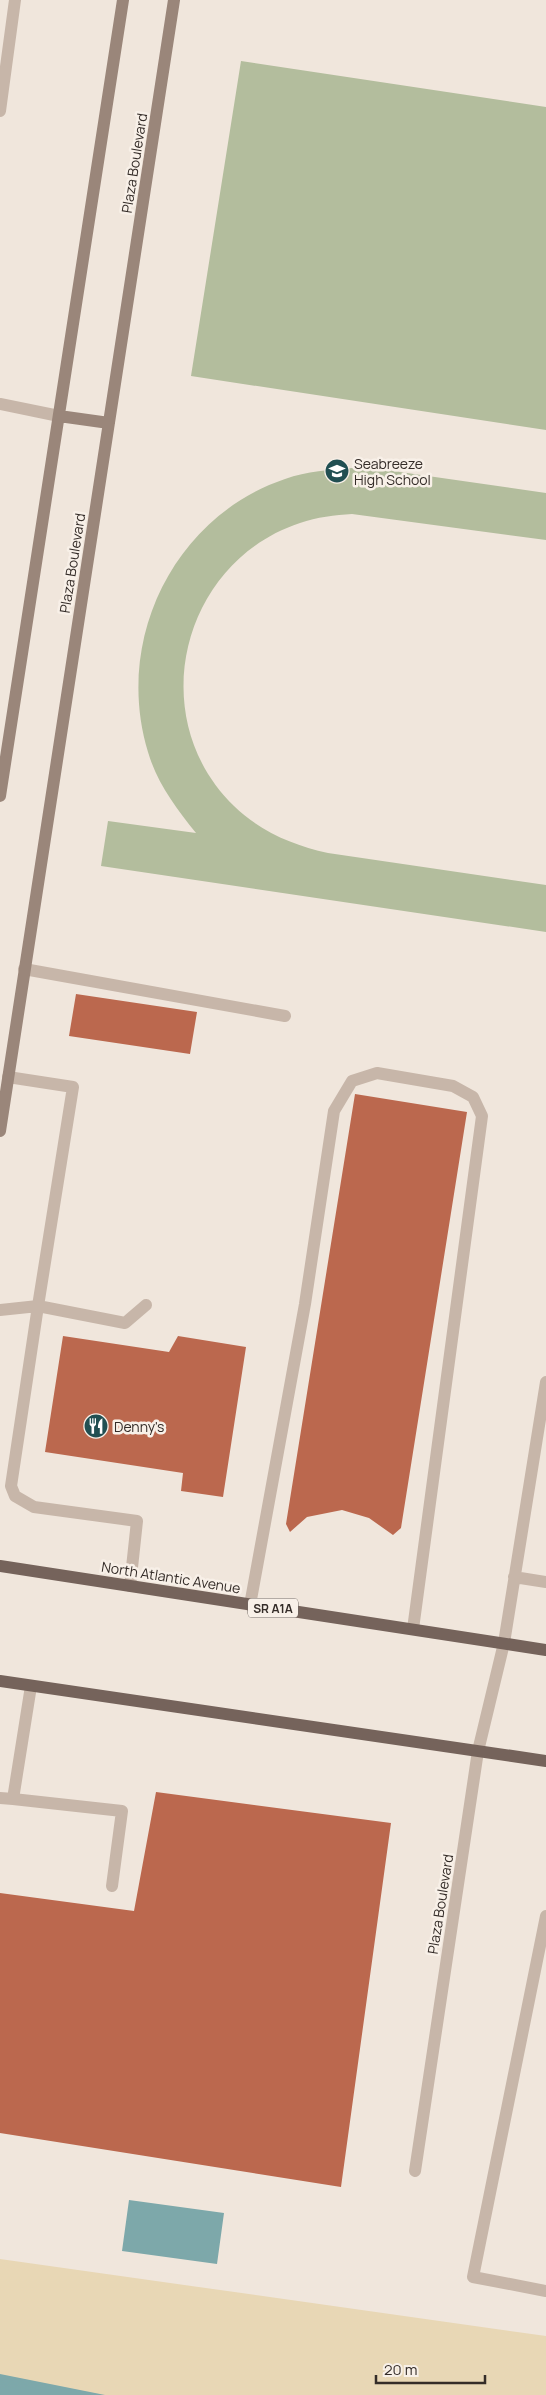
<svg xmlns="http://www.w3.org/2000/svg" width="546" height="2395" viewBox="0 0 546 2395" font-family="Manrope,sans-serif">
	<style>
		.green { fill: #b3bd9d }
		.sand { fill: #e8d7b5 }
		.water { fill: #7da8aa }
		.building { fill: #bb684e }
		.lines { fill: none; stroke-linecap: round; stroke-linejoin: round }
		.lane { stroke: #c7b6a9; stroke-width: 12 }
		.street { stroke: #c7b6a9; stroke-width: 12 }
		.secondary { stroke: #9a867a; stroke-width: 12 }
		.primary { stroke: #75635b; stroke-width: 12 }
		.labels { text-anchor: middle; dominant-baseline: central; stroke-width: 5; stroke-linejoin: round; paint-order: stroke }
		.shield { fill: #f8f0e8; stroke: #6f6762; stroke-width: 1 }
		.shield-label { font-size: 12px; font-weight: bold; fill: #342c28 }
		.street-label { font-size: 14px; fill: #342c28; stroke: #f8f0e8 }
		.poi-label { font-size: 14px; fill: #342c28; stroke: #f8f0e8; text-anchor: start }
	</style>
	<rect width="100%" height="100%" fill="#f0e6dc"/>
	<path class="green" d="M241 61 546 107V430L191 376Z
		M352 468 386 470 546 493V540L352 514C335 515 317 517 300 523 181 562 143 718 234 806 261 832 293 845 328 853L546 885V932L101 866 108 821 196 833C176 808 157 783 148 752 114 641 173 517 285 479 307 471 330 470 352 468Z"/>
	<path class="sand" d="M0 2259 546 2336V2395H0Z"/>
	<path class="water" d="M129 2200 224 2213 217 2264 122 2251Z
		M0 2374 105 2395H0Z"/>
	<path class="building" d="M76 994 197 1012 190 1054 69 1036Z
		M355 1094 467 1112 401 1528 393 1535 369 1518 342 1510 307 1517 290 1532 286 1524Z
		M63 1336 169 1352 178 1336 246 1347 223 1497 181 1491 183 1473 45 1452Z
		M156 1792 391 1823 341 2187 0 2133V1893L134 1911Z"/>
	<g class="lines">
		<path class="lane" d="M0 111 15 0
			M0 404 59 416
			M24 969 285 1016
			M0 1310 38 1306 73 1087 8 1077
			M514 1577 546 1582
			M130 1586 137 1521 34 1507 15 1496 11 1486 38 1306 125 1323 146 1305
			M250 1605 305 1304 334 1111 352 1081 377 1073 453 1086 473 1097 482 1116 413 1629
			M504 1643 546 1382
			M0 1798 13 1799 31 1686
			M13 1799 122 1811 112 1886
			M546 1916 473 2277 546 2291"/>
		<path class="street" d="M415 2171 478 1751 504 1643"/>
		<path class="secondary" d="M59 416 109 423
			M0 796 123 0
			M0 1131 174 0"/>
		<path class="primary" d="M0 1566 546 1650
			M0 1681 546 1761"/>
	</g>
	<defs>
		<symbol id="school-disc" viewBox="-11 -11 22 22"><circle r="9.5" fill="#214f52" stroke="#f8f0e8"/><path d="M0-5L7-2L0 1L-7-2ZM-4 1L0 2.5L4 1V4Q0 6-4 4Z" fill="#fff"/></symbol>
		<symbol id="restaurant-disc" viewBox="-11 -11 22 22"><circle r="9.5" fill="#214f52" stroke="#f8f0e8"/><path d="M-5-6h1v4h1v-4h1v4h1v-4h1v5L-1.5 .5V6h-2V.5L-5-1ZM5-6V6H3V1.5H1.5Q1.5-4 5-6Z" fill="#fff"/></symbol>
	</defs>
	<g fill-rule="evenodd">
		<use href="#school-disc" x="323" y="457" width="28" height="28"/>
		<use href="#restaurant-disc" x="82" y="1412" width="28" height="28"/>
	</g>
	<g class="labels">
		<rect class="shield" x="248" y="1598.5" width="50" height="19" rx="4"/>
		<g class="shield-label">
			<text x="273" y="1608">SR A1A</text>
		</g>
		<g class="street-label">
			<text transform="translate(134 163) rotate(-81)">Plaza Boulevard</text>
			<text transform="translate(72 563) rotate(-81)">Plaza Boulevard</text>
			<text transform="translate(171 1577) rotate(9)">North Atlantic Avenue</text>
			<text transform="translate(440 1904) rotate(-81)">Plaza Boulevard</text>
		</g>
		<g class="poi-label">
			<text x="354" y="463">Seabreeze<tspan x="354" dy="16">High School</tspan></text>
			<text x="114" y="1426">Denny's</text>
		</g>
	</g>
	<path d="M376 2375v8h109v-8" fill="none" stroke="#342c28" stroke-width="2.5"/>
	<text x="384" y="2375" font-size="15" fill="#342c28" stroke="#f8f0e8" stroke-width="4" paint-order="stroke">20 m</text>
</svg>
